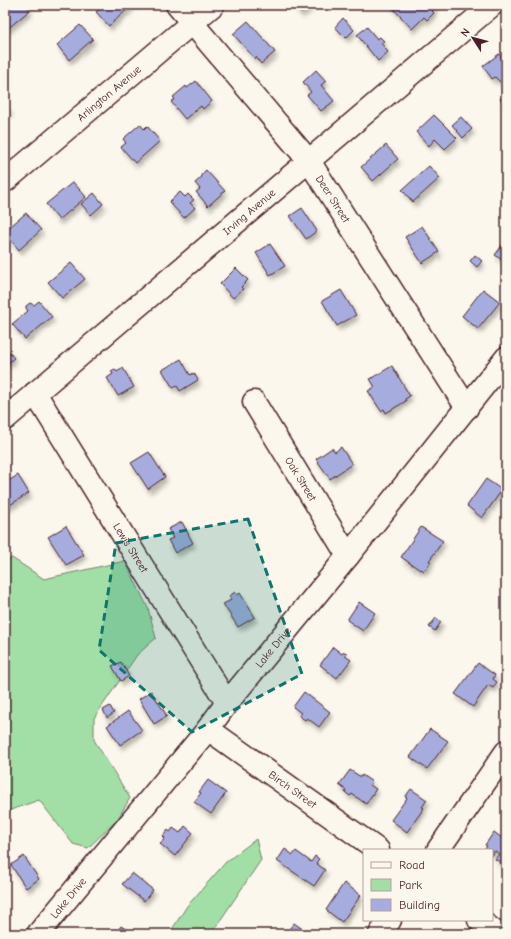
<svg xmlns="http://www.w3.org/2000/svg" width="511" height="939" viewBox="0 0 511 939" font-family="'Comic Neue',sans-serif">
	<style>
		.green { fill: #a1dfa6; stroke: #767f68 }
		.building { fill: #a6adde; stroke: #4a1f2b; filter: url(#shadow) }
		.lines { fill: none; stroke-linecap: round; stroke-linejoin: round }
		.minor-casing { stroke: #4a1f2b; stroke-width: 25 }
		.minor { stroke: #fbf7ec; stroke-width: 22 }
		.marked { fill: #0f766e; fill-opacity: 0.2; stroke: #0f766e; stroke-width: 3; stroke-dasharray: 8 5; stroke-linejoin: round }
		.labels { text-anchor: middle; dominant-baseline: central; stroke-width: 3; stroke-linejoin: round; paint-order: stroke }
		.street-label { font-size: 11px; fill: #4a1f2b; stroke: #fbf7ec }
	</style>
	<defs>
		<filter id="shadow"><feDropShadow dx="2.5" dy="4.5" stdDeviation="2" flood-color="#0004"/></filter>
	</defs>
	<rect width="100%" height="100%" fill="#fbf7ec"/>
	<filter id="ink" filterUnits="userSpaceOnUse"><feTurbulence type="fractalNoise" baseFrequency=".025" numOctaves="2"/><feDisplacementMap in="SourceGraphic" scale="8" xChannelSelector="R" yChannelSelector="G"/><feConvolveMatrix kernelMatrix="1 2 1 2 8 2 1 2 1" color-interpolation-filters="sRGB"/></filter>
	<g filter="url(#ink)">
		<path class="green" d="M12 558 44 579 125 561 148 608 156 638 137 655 94 718V740L130 798 117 820 88 848 73 844 39 800 5 812V562Z
			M256 839 261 860 211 934H169L187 906 226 862Z"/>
		<path class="building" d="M5 5H26L30 10 5 31Z
			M104 5H132L109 26 96 12Z
			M294 5H311L301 13Z
			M390 5H415L416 6 417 5H433L435 8 432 11 434 13 427 20 424 17 412 29Z
			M343 18 354 30 346 38 335 27Z
			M248 21 275 52 261 64 256 57 255 59 233 34Z
			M80 25 93 39 69 60 57 45Z
			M367 27 377 39 380 37 384 41 381 43 388 52 378 61 357 35Z
			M499 54 506 63V82L503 85 495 77 492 79 483 66Z
			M316 70 326 81 321 85 334 101 321 111 307 95 311 92 303 82Z
			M196 81 212 101 203 109 201 106 185 119 171 102 175 99 173 97 186 86 187 88Z
			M506 95V106L500 99Z
			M5 106 10 111 5 115Z
			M434 115 457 138 445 149 435 139 429 146 416 132Z
			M461 117 472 129 463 138 452 125Z
			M140 124 144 129 147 126 160 141 135 163 121 147 126 143 123 139Z
			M386 145 398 159 373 181 361 167Z
			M429 166 440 178 413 202 402 190Z
			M206 170 225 191 208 206 196 192 200 189 195 183 202 177 201 175Z
			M73 182 86 197 59 220 46 204Z
			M180 192 185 197 188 194 194 200 190 203 195 208 184 218 169 202Z
			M94 193 103 204 91 215 81 204Z
			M302 208 317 231 306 239 290 216Z
			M26 213 41 230 19 250 5 233V231Z
			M422 226 439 252 422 263 405 237Z
			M506 240V263L495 255Z
			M270 244 285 266 270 275 256 253Z
			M475 255 482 261 477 267 470 261Z
			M71 263 85 279 62 298 48 282Z
			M236 268 248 280 241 287 243 289 233 298 220 284Z
			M483 289 500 302 478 329 462 316Z
			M341 290 356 315 337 326 322 301Z
			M39 301 52 317 25 339 12 324 28 311 26 308V306L30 303 34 305Z
			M5 347 14 358 5 366Z
			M181 359 190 375 194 373 198 380 180 391 177 386 173 388 162 370Z
			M392 366 410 396 405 399 406 401 386 413 384 409 381 411 368 391 375 387 370 379Z
			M123 368 134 387 118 396 107 378 113 374 111 371 115 369 117 372Z
			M341 447 352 464 330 479 316 459 332 448 335 452Z
			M149 452 165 477 148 489 131 463Z
			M18 475 29 493 5 508V483Z
			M486 479 502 490 482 518 467 506Z
			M182 522 193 543 175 553 168 540 173 538 168 529Z
			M66 526 84 555 66 565 48 537Z
			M421 527 443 541 429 561 431 562 424 571 421 569 420 570 401 557Z
			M235 592 237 595 240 593 255 617 238 627 223 604 231 600 229 596Z
			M359 602 375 613 363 631 347 620Z
			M436 618 441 622 435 631 429 627Z
			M506 635V644L502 640Z
			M333 647 342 654 344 652 347 653 345 656 351 660 337 678 320 665Z
			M121 662 129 676 121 681 112 666Z
			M478 663 495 675 493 679 497 682 493 688 488 685 473 707 455 694Z
			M151 691 167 716 154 724 139 699Z
			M304 692 330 712 319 727 307 718 305 720 299 716 301 713 293 707Z
			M110 706 114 713 107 718 103 710Z
			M128 711 142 730 120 745 107 726Z
			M430 729 448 741 427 769 410 757Z
			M350 770 361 777 362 775 372 782 370 785 376 789 366 804 352 794 350 796 345 792 346 790 339 785Z
			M208 780 226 793 211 814 194 802 201 793 199 792Z
			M411 789 427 800 422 807 424 808 407 832 391 820 407 798 405 797Z
			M185 826 193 833 175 856 160 844 165 838 163 836 168 830 170 832 173 828 180 833Z
			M494 832 506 841V862L504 865 495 859 499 854 495 851 492 856V850H484L487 846 485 845Z
			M285 849 293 855 296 851 311 862 315 856 319 859 316 863 325 870 314 886 277 861Z
			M24 856 39 879 26 888 11 865Z
			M132 873 153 890 144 901 122 884Z
			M344 883 361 895 342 922 326 910Z
			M294 923 308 933 307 934H285Z
			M121 926 133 934H115Z"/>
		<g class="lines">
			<defs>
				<g id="minor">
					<path id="s1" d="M177 5 309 161 467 408"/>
					<path id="s2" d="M5 181 213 5"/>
					<path id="s3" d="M35 393 227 703"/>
					<path id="s4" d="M254 402 348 556"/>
					<path id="s5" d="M5 419 492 5"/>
					<path id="s6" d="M208 729 378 850"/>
					<path d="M438 850 506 752"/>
					<path d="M479 920 498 934"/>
					<path id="s7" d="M38 934 208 729 227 703 348 556 506 358"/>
					<path d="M380 934 390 920"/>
				</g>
			</defs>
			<use href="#minor" class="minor-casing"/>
			<use href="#minor" class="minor"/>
		</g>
	</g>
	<path class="marked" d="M248 519 302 674 192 732 99 650 116 543Z"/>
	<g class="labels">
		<g class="street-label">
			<text stroke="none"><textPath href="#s2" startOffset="136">Arlington Avenue</textPath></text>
			<text stroke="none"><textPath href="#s1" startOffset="249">Deer Street</textPath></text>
			<text stroke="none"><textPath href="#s5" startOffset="320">Irving Avenue</textPath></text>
			<text stroke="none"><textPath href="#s4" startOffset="90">Oak Street</textPath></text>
			<text stroke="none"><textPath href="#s3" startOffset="182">Lewis Street</textPath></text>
			<text stroke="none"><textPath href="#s7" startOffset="371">Lake Drive</textPath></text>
			<text stroke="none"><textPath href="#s6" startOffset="104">Birch Street</textPath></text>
			<text stroke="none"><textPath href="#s7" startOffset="47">Lake Drive</textPath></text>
		</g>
	</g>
	<rect width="511" height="939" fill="none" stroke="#fbf7ec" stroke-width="20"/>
	<rect x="10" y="10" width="491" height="919" fill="none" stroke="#4a1f2b" stroke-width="1.5" filter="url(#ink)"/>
	<rect x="363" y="849" width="130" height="72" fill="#fbf7ec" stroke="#b4a19f"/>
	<rect x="371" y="862" width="20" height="6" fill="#fbf7ec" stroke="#b4a19f"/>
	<text x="399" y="869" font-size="12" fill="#4a1f2b">Road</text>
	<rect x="371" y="879" width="20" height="12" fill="#a1dfa6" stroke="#b4a19f"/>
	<text x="399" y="889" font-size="12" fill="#4a1f2b">Park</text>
	<rect x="371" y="899" width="20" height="12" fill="#a6adde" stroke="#b4a19f"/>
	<text x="399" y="909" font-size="12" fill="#4a1f2b">Building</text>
	<g transform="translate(473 38) rotate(306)" stroke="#fbf7ec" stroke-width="3" paint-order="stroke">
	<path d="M0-3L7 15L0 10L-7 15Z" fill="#4a1f2b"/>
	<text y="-6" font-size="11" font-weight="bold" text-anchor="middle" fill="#4a1f2b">N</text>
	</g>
</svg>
